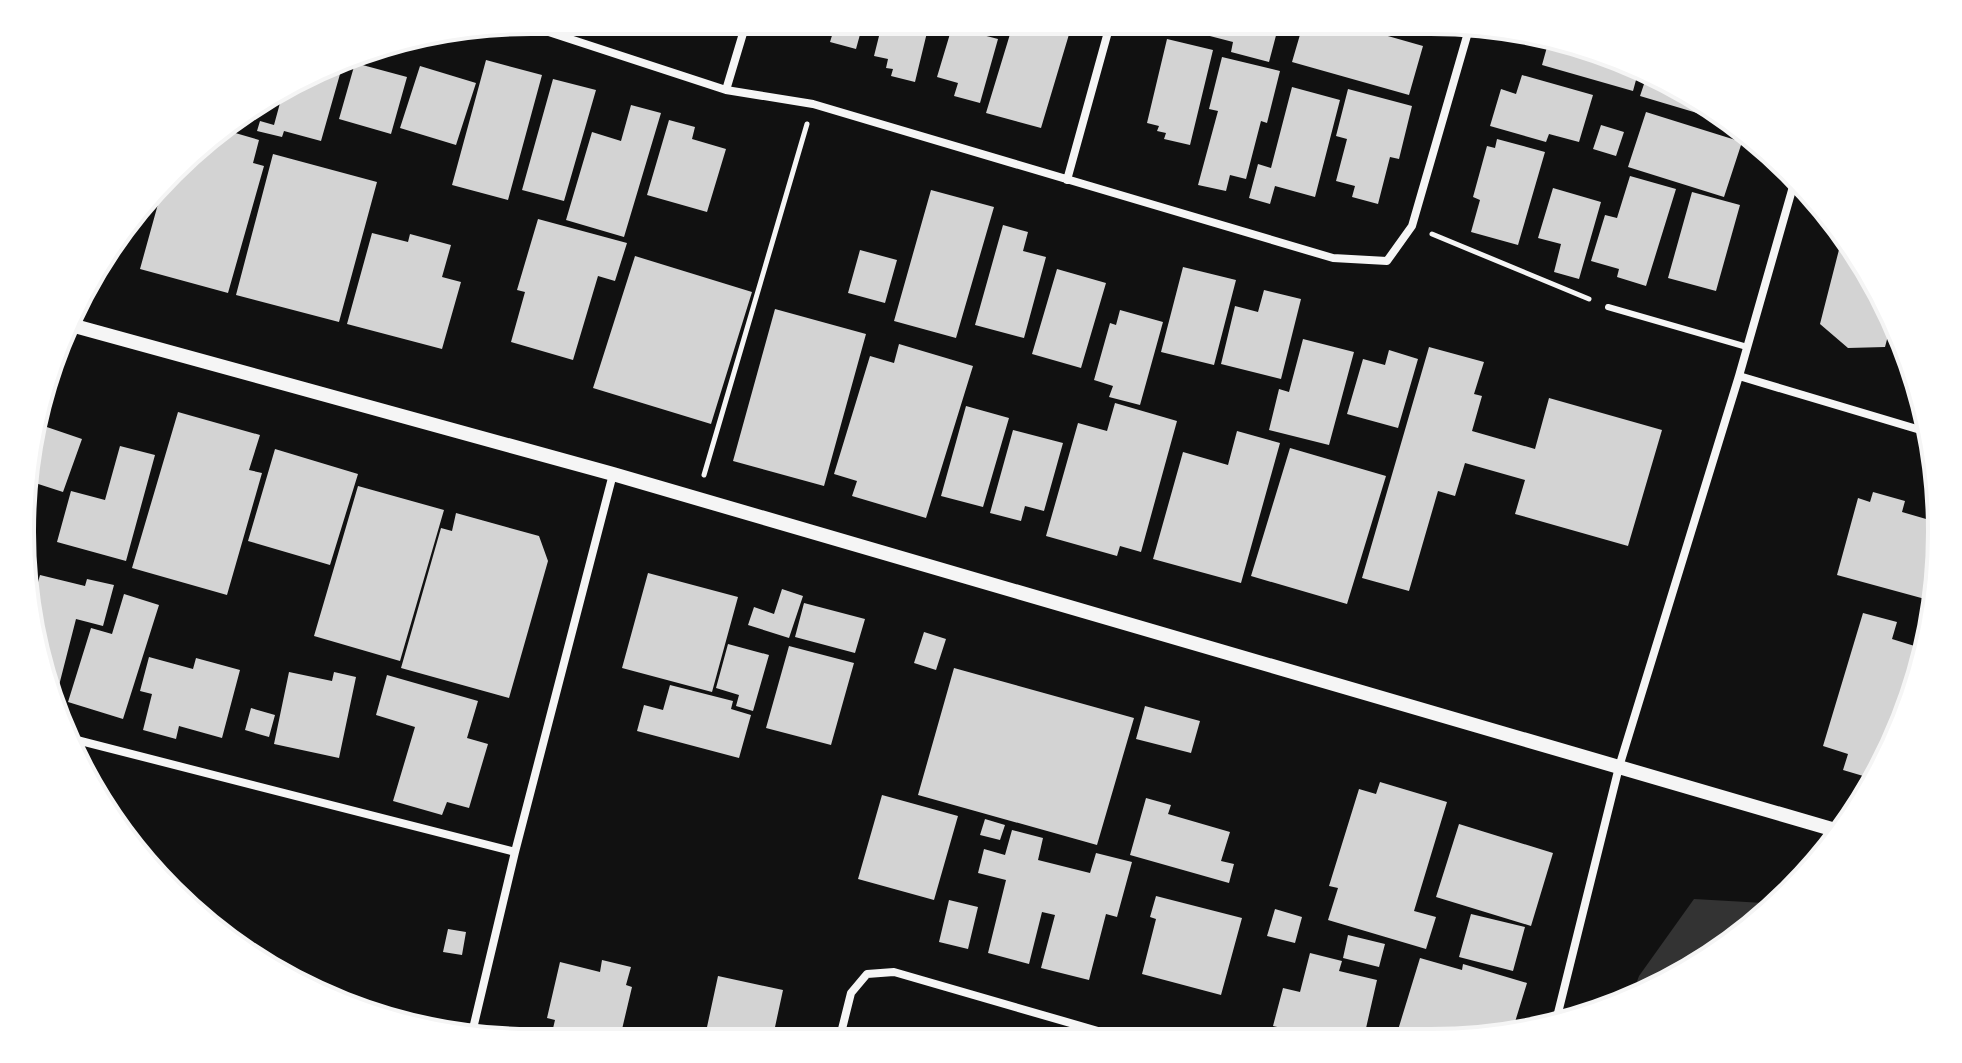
<svg xmlns="http://www.w3.org/2000/svg" width="1962" height="1063" viewBox="0 0 1962 1063" font-family="'Sofia Sans Condensed',sans-serif">
	<style>
		.water { fill: #333 }
		.building { fill: #d3d3d3 }
		.lines { fill: none; stroke-linecap: round; stroke-linejoin: round }
		.path { stroke: #f5f5f5; stroke-width: 5 }
		.service { stroke: #f5f5f5; stroke-width: 6 }
		.minor { stroke: #f5f5f5; stroke-width: 8 }
		.tertiary { stroke: #f5f5f5; stroke-width: 14 }
		.rim { fill: none; stroke: #f5f5f5; stroke-width: 4 }
	</style>
	<rect width="100%" height="100%" fill="#111"/>
	<path class="water" d="M1694 899 1764 903 1771 907 1715 957 1631 998 1639 976Z"/>
	<path class="building" d="M689 20H715L713 27Z
		M806 20H864L856 49 830 42 834 29Z
		M883 20H930L915 82 891 76 893 69 886 68 888 59 874 56Z
		M1014 21H1073L1041 128 986 113Z
		M1182 21H1267L1279 24 1269 62 1231 52 1233 42 1179 28Z
		M1304 21H1335L1423 46 1409 95 1292 62Z
		M1399 21H1419L1418 27Z
		M952 27 998 39 980 103 954 96 958 83 937 77Z
		M1535 33 1563 38 1639 69 1633 91 1542 65 1547 47 1533 42Z
		M1167 39 1213 50 1190 145 1164 139 1166 133 1157 131 1159 126 1147 123Z
		M1222 57 1280 71 1267 123 1261 121 1246 179 1230 175 1226 191 1198 185 1218 111 1209 109Z
		M344 60 321 141 284 131 282 137 257 131 260 121 274 125 283 92Z
		M486 60 542 75 508 200 452 185Z
		M355 63 407 77 391 134 339 119Z
		M420 66 476 83 456 145 400 128Z
		M1648 72 1686 88 1724 121 1640 96Z
		M1522 75 1593 95 1579 142 1549 134 1546 142 1490 126 1501 89 1516 94Z
		M553 79 596 90 564 201 522 190Z
		M1292 87 1340 100 1315 197 1275 186 1270 204 1249 198 1258 164 1271 168Z
		M1348 89 1412 106 1399 159 1390 157 1378 204 1352 197 1355 186 1336 181 1347 139 1336 136Z
		M631 105 661 113 624 237 566 220 592 132 621 141Z
		M1646 112 1742 142 1724 197 1628 167Z
		M669 120 695 127 692 139 726 149 707 212 647 195Z
		M1601 125 1624 132 1616 156 1593 149Z
		M218 128 259 140 253 163 264 166 228 293 140 269 163 186Z
		M1497 139 1545 152 1518 245 1471 232 1480 200 1473 197 1487 146 1495 148Z
		M273 154 377 182 339 322 236 295Z
		M1630 176 1676 189 1646 286 1617 277 1619 269 1591 261 1605 215 1617 218Z
		M1553 188 1601 202 1579 279 1554 272 1561 244 1538 238Z
		M931 190 994 207 956 338 894 321Z
		M1692 192 1740 205 1716 291 1668 278Z
		M142 210 135 233 123 229 136 215Z
		M538 219 627 243 615 281 598 276 573 360 511 342 525 292 517 290Z
		M1003 225 1028 232 1023 251 1046 257 1024 338 975 325Z
		M372 233 408 242 410 234 451 245 442 277 461 282 442 349 347 324Z
		M1843 234 1890 328 1885 347 1848 348 1820 324Z
		M860 250 897 260 885 303 848 293Z
		M635 256 752 292 711 424 593 388Z
		M1183 267 1236 280 1214 365 1161 352Z
		M1057 269 1106 283 1081 368 1032 354Z
		M1264 290 1301 299 1281 379 1221 364 1235 306 1258 312Z
		M775 309 866 334 824 486 733 461Z
		M1120 310 1163 322 1140 405 1109 397 1113 386 1094 380 1110 323 1116 325Z
		M1303 339 1354 352 1329 445 1269 430 1279 389 1289 392Z
		M899 344 973 366 926 518 852 496 857 481 834 474 870 356 894 363Z
		M1898 345 1905 359 1895 357Z
		M1429 347 1484 362 1474 394 1482 396 1472 431 1535 449 1549 398 1662 430 1628 546 1515 514 1525 480 1465 463 1455 496 1438 491 1409 591 1362 578Z
		M1389 350 1418 359 1398 428 1347 414 1363 359 1385 365Z
		M1911 372 1919 387V388L1908 385Z
		M1115 403 1177 421 1141 552 1120 546 1117 556 1046 536 1078 423 1107 431Z
		M966 406 1009 418 983 507 941 496Z
		M178 412 260 435 249 470 262 473 227 595 132 568Z
		M35 423 82 439 63 492 29 481Z
		M1013 430 1063 443 1044 511 1025 506 1021 521 990 513Z
		M1237 431 1280 443 1241 583 1153 559 1183 452 1228 465Z
		M120 446 155 455 126 561 57 542 71 491 105 500Z
		M1290 448 1386 476 1347 604 1251 576Z
		M275 449 358 474 330 565 248 541Z
		M358 486 444 510 400 661 314 636Z
		M1873 492 1905 501 1902 512 1933 521 1936 602 1837 575 1858 498 1870 502Z
		M456 513 539 536 548 561 509 698 401 668 441 528 452 531Z
		M648 573 738 597 712 692 622 668Z
		M40 575 85 586 87 579 114 585 103 626 76 619 54 705 31 608Z
		M782 589 803 596 789 638 748 625 754 607 774 614Z
		M124 594 159 605 123 719 68 702 91 628 112 634Z
		M804 603 865 619 855 653 795 637Z
		M1863 613 1897 622 1892 639 1921 648 1879 772 1873 770 1870 778 1843 770 1848 754 1823 746Z
		M924 632 946 639 936 670 914 663Z
		M728 644 769 655 753 711 736 706 739 695 716 688Z
		M789 646 854 663 831 745 766 728Z
		M149 657 193 669 196 658 240 670 222 738 179 726 176 739 143 730 152 694 140 691Z
		M954 668 1134 718 1097 845 918 795Z
		M289 672 332 681 334 672 356 677 339 758 274 744Z
		M387 675 478 701 467 738 488 744 469 808 447 802 442 815 393 801 415 727 376 715Z
		M670 685 733 701 731 709 751 715 739 758 637 731 644 705 663 710Z
		M1145 706 1200 721 1191 753 1136 739Z
		M251 708 275 715 269 737 245 730Z
		M1380 782 1447 802 1414 911 1436 917 1426 949 1328 920 1338 888 1329 886 1359 789 1376 794Z
		M882 795 958 816 934 900 858 879Z
		M1146 798 1171 805 1168 814 1230 832 1221 861 1234 864 1229 883 1130 855Z
		M985 819 1005 825 1000 840 980 835Z
		M1459 824 1553 853 1531 926 1436 897Z
		M1012 830 1043 838 1038 860 1090 873 1096 853 1132 862 1117 917 1106 914 1089 980 1041 968 1055 915 1042 912 1029 964 988 953 1006 880 978 873 984 849 1005 855Z
		M1156 896 1242 918 1221 995 1142 974 1156 919 1150 917Z
		M949 900 978 907 968 949 939 942Z
		M1275 909 1302 917 1295 943 1267 936Z
		M1471 914 1525 927 1513 971 1459 957Z
		M448 929 466 932 462 955 443 952Z
		M1348 935 1385 944 1379 967 1343 958Z
		M1310 953 1342 961 1339 971 1377 980 1364 1037 1341 1031 1339 1039H1328L1273 1026 1283 988 1300 992Z
		M1420 958 1462 970 1463 964 1527 983 1511 1035 1497 1039H1428L1398 1030Z
		M602 960 631 967 626 985 632 987 619 1042 550 1041 555 1020 547 1018 560 962 600 972Z
		M718 976 783 990 772 1041H704Z"/>
	<g class="lines">
		<path class="path" d="M1432 234 1589 299
			M704 475 807 124"/>
		<path class="service" d="M1608 307 1747 347"/>
		<path class="minor" d="M518 22 726 90 813 104 1333 258 1387 261 1412 226 1471 22
			M726 90 747 20
			M1067 180 1111 21
			M1739 376 1927 432
			M65 737 515 852
			M1555 1025 1619 767 1739 376 1794 183
			M471 1037 515 852 613 474
			M839 1041 851 993 867 974 894 972 1129 1040"/>
		<path class="tertiary" d="M71 325 613 474 1842 832"/>
	</g>
	<path d="M0 0H1962V1063H0ZM531 34H1431A497 497 0 0 1 1928 531V532A497 497 0 0 1 1431 1029H531A497 497 0 0 1 34 532V531A497 497 0 0 1 531 34Z" fill="#fff" fill-rule="evenodd"/>
	<path class="rim" d="M531 34H1431A497 497 0 0 1 1928 531V532A497 497 0 0 1 1431 1029H531A497 497 0 0 1 34 532V531A497 497 0 0 1 531 34Z"/>
</svg>
